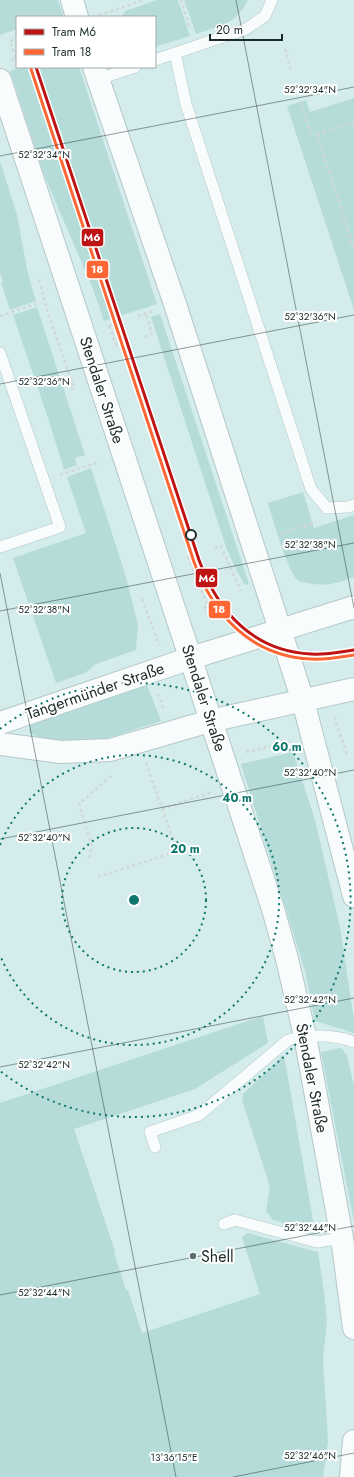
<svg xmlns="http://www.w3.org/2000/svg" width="354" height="1477" viewBox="0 0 354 1477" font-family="Jost,sans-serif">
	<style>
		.green { fill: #b5dcd9 }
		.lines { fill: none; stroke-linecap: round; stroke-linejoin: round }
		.service-casing { stroke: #b4c8c7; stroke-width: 12 }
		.minor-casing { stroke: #b4c8c7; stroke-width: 24 }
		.tertiary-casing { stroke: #b4c8c7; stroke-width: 24 }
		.secondary-casing { stroke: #b4c8c7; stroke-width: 24 }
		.path { stroke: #d1d9d8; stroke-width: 2.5; stroke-dasharray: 3 3; stroke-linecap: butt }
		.service { stroke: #f9fcfc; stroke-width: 11 }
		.minor { stroke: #f9fcfc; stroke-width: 22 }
		.tertiary { stroke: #f9fcfc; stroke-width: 22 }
		.secondary { stroke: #f9fcfc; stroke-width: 22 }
		.tram-1-casing { stroke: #fff; stroke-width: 6 }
		.tram-2-casing { stroke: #fff; stroke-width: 6 }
		.tram-1 { stroke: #be1414; stroke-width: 3 }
		.tram-2 { stroke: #f63; stroke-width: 3 }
		.ticks { fill: none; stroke: #1a2b2a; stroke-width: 1; stroke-opacity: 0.45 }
		.ring { fill: none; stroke: #0f766e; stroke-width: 2; stroke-dasharray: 2 4 }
		.stop-dot { fill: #fff; stroke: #1a2b2a; stroke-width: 2 }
		.poi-dot { fill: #5b6f6e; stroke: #fff; stroke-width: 1.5 }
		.labels { text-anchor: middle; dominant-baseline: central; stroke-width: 4; stroke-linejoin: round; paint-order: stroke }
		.street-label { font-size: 16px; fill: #1a2b2a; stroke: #fff }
		.poi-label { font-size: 16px; fill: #1a2b2a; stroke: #fff; text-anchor: start }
		.ticks-label { font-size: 10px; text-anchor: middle; fill: #1a2b2a; stroke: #fff; stroke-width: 4; stroke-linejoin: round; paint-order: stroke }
		.centre { fill: #0f766e; stroke: #fff; stroke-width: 2 }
		.ring-label { font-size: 12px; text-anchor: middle; font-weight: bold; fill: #0f766e; stroke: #fff; stroke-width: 4; stroke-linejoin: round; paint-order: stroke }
		.line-badge { stroke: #fff; stroke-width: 1.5 }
		.badge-label { font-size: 11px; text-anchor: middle; font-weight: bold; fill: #fff }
	</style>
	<rect width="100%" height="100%" fill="#d4eceb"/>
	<path class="green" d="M0 0H58L63 16 59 17H17V29L0 35Z
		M157 0H178L190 36 155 47V17H122L125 11Z
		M184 0H248C235 25 221 25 196 34Z
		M22 67H79L157 304 104 321 93 289 45 177 10 71Z
		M354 98V310L287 106 306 100 310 112Z
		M0 161 17 215 28 274 36 301 10 310 1 282 3 281 0 273Z
		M37 307 85 455 75 458 77 465 64 470 51 427 13 315Z
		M160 314 249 584 245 585 238 573 227 550 151 317Z
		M91 468 126 577 138 625 136 650 96 664 85 673 56 683 13 558 86 533 67 477Z
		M303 492 314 528 354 515V577C337 583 327 587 308 583 306 582 302 582 299 581 289 576 272 517 268 503Z
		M147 685 161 721 105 739C90 741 40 743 29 732L30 725 34 722Z
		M293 752 315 820 340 927 354 1020V1033L315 1021 305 971 241 764Z
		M263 1016 268 1043 195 1089 74 1129 115 1251 114 1252 126 1290H128L142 1333 260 1294 242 1237 248 1233 318 1252 323 1285 327 1320 323 1359 328 1442 323 1477H0V1103Z
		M341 1048 347 1055 354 1086V1222L321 1052Z
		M284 1055 315 1232 273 1220 266 1211 270 1187 242 1100 243 1094Z"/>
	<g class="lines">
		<defs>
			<path id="service" d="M175 53 186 104 311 489 327 508 348 507 354 505
				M155 60 246 29 265 16 272 0
				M99 79 135 67
				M0 353 60 527 0 547
				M155 1147 150 1132 199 1115 288 1040C310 1035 333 1034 354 1042
				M224 1224 235 1220 317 1242 342 1238"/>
			<path id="minor" d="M0 723 191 658
				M0 744 61 752 110 750 210 721"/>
			<path id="tertiary" d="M191 658 354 607
				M210 721 354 689"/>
			<path id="secondary" d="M72 0 77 17
				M94 67 175 304 303 701 354 896
				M0 80 223 757 273 909 287 959 305 1036 342 1238 354 1328
				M351 1477 354 1441"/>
		</defs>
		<use href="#service" class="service-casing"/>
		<use href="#minor" class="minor-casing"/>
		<use href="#tertiary" class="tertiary-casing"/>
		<use href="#secondary" class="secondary-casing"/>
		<path class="path" d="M181 0 190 29
			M99 15 144 0
			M285 49 291 71
			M11 60 16 58 10 41 17 39
			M301 102 309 130 317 134
			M354 122 317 134 354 250
			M39 280 49 316 74 388 71 389
			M0 316 39 303
			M138 316 153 311
			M109 326 117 346 123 344
			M109 326 116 323
			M145 337 152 334 146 314
			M60 475 96 463
			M281 534 316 522
			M215 548 221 546 241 591
			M194 555 188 557 208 606
			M142 599 159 645
			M203 608 212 605
			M158 694 164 710
			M334 717 347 754 349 755
			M246 752 290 742
			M146 763 177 851
			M162 809 211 792
			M89 858 92 846 79 804 113 774
			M98 877 184 849"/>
		<use href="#service" class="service"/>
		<use href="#minor" class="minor"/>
		<use href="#tertiary" class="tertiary"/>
		<use href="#secondary" class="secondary"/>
		<defs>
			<path id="tram-1" d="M36 67 199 560C218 612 253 651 311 654 326 655 340 652 354 650"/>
			<path id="tram-2" d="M31 69 194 562C214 616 251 656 311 659 326 660 340 657 354 655"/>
		</defs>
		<use href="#tram-1" class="tram-1-casing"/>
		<use href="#tram-2" class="tram-2-casing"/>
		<use href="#tram-1" class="tram-1"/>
		<use href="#tram-2" class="tram-2"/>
	</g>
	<path class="ticks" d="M236 0 354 608M0 156 354 87M0 384 354 315M0 573 176 1477M0 611 354 543M0 839 354 770M0 1067 354 998M0 1295 354 1226M233 1477 354 1453"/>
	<g class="ring">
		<circle cx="134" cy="900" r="72"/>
		<path d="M0 845A145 145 0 1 1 0 955"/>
		<path d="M0 729A217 217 0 1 1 0 1071"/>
	</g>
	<circle class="stop-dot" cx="191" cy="535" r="5"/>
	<circle class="poi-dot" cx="193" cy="1256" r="4"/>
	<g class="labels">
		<g class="street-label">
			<text transform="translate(102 390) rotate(72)">Stendaler Straße</text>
			<text transform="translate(95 691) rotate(-19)">Tangermünder Straße</text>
			<text transform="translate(204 698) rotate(72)">Stendaler Straße</text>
			<text transform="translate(312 1078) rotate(79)">Stendaler Straße</text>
		</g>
		<g class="poi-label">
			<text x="201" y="1256">Shell</text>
		</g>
	</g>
	<g class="ticks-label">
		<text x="310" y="93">52°32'34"N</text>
		<text x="44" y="158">52°32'34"N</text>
		<text x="310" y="320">52°32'36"N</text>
		<text x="44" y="385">52°32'36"N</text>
		<text x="310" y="548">52°32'38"N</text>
		<text x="44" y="613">52°32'38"N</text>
		<text x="310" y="776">52°32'40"N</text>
		<text x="44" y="841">52°32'40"N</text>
		<text x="310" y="1003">52°32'42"N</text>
		<text x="44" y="1068">52°32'42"N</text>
		<text x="310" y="1231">52°32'44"N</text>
		<text x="44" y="1296">52°32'44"N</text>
		<text x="310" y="1459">52°32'46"N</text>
		<text x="174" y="1461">13°36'15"E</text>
	</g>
	<circle cx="134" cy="900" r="6" class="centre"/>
	<g class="ring-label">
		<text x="287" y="751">60 m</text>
		<text x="237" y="802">40 m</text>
		<text x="185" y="853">20 m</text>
	</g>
	<g class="line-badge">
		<rect x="81" y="228" width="23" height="19" rx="4" fill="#be1414"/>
		<rect x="86" y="260" width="23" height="19" rx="4" fill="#f63"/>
		<rect x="195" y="568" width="23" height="20" rx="4" fill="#be1414"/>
		<rect x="208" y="600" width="23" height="19" rx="4" fill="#f63"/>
	</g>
	<g class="badge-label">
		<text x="92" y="241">M6</text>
		<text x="97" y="273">18</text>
		<text x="207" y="582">M6</text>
		<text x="219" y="613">18</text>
	</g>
	<rect x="16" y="16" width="140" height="52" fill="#ffffff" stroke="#a3aaaa"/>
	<rect x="24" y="29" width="20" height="6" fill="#be1414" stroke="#a3aaaa"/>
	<text x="52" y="36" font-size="12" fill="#1a2b2a">Tram M6</text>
	<rect x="24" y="49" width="20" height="6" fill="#ff6633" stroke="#a3aaaa"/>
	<text x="52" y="56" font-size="12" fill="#1a2b2a">Tram 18</text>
	<path d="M210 34v6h72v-6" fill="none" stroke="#1a2b2a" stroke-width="2"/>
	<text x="216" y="34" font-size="12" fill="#1a2b2a" stroke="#ffffff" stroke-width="3" paint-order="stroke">20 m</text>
</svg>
